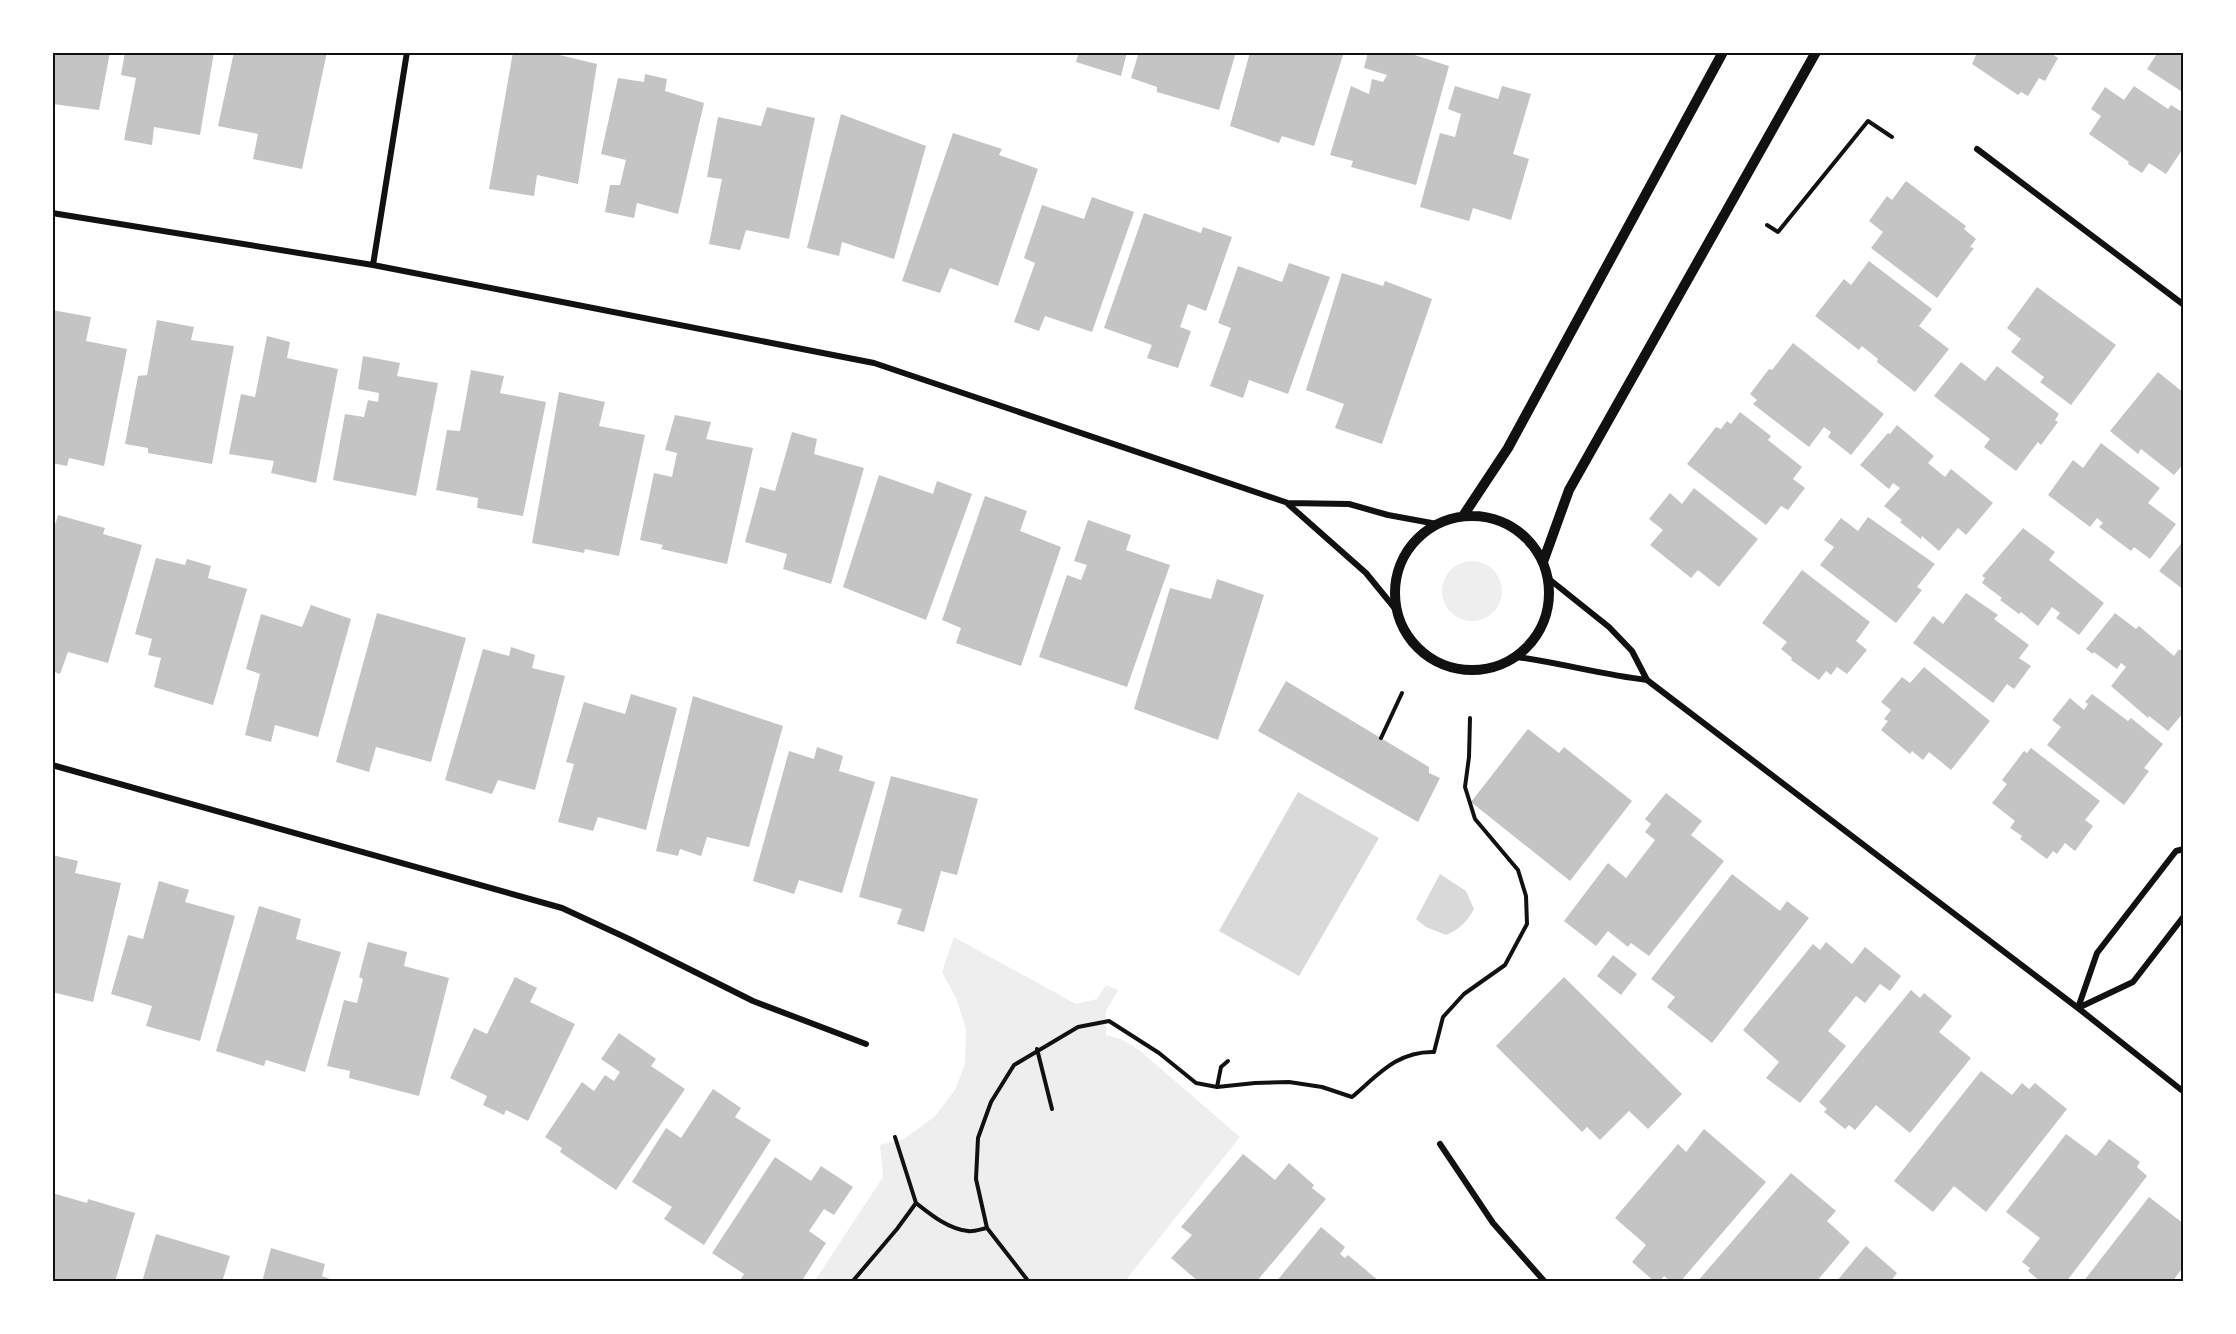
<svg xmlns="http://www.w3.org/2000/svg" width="2236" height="1334" viewBox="0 0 2236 1334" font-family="'Space Grotesk',sans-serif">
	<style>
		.green { fill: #eee }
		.water { fill: #d9d9d9 }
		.building { fill: #c4c4c4 }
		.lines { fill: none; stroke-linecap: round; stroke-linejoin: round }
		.path { stroke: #111; stroke-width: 4 }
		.minor { stroke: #111; stroke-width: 6 }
		.tertiary { stroke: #111; stroke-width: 10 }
		.neatline { fill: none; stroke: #111; stroke-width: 2 }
	</style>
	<rect width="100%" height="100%" fill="#fff"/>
	<path class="green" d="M1442 591a30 30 0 1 1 60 0a30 30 0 1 1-60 0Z
		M954 937 1076 1004 1097 999 1106 985 1118 990 1106 1011V1035L1121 1039 1138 1049 1240 1137 1125 1281 814 1282 883 1177 880 1145 904 1139 934 1117 955 1090 965 1064 966 1029 957 1000 942 972Z"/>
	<path class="water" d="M1298 792 1379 838 1299 976 1219 931Z
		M1440 874 1466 891 1474 909C1467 922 1460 929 1446 935L1426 927 1416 919Z"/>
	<path class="building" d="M52 52H110L99 110 52 104Z
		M125 52H214L200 135 154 127 152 145 124 140 136 78 121 75Z
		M234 52H327L302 169 253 159 258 134 218 126Z
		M513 52H547L597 64 578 184 537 175 534 196 489 189Z
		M1079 52H1127L1121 76 1076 62Z
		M1139 52H1236L1219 110 1157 92V87L1131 78Z
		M1250 52H1344L1314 146 1282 136 1279 143 1230 126Z
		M1368 52H1405L1449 66 1416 185 1351 167 1353 161 1330 155 1351 86 1369 94 1372 79 1383 82 1387 75 1364 68Z
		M1971 52H2049L2058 58 2045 81 2039 78 2028 96 2021 92 2018 95 1972 64 1976 55Z
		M2158 52H2184V93L2147 69Z
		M645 74 667 79 665 91 704 103 678 214 637 203 634 218 605 212 610 185H620L626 160 601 154 618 78 644 82Z
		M1455 86 1498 99 1502 86 1531 94 1513 154 1529 159 1511 220 1473 208 1469 221 1420 207 1440 133 1455 137 1461 114 1448 109Z
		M2134 86 2168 109 2171 105 2184 113V147L2166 174 2149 163 2142 173 2128 164 2129 162 2089 134 2101 116 2091 109 2105 87 2124 100Z
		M767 107 815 118 789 239 746 230 740 250 709 244 722 179 707 177 718 117 761 126Z
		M841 114 926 146 894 259 842 242 839 256 807 248Z
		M953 133 1002 149 999 155 1038 169 998 286 950 268 940 293 902 281Z
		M1906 181 1966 226 1964 229 1976 239 1970 247 1974 248 1937 298 1871 248 1883 232 1869 221 1887 196 1892 200Z
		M1092 197 1134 212 1092 332 1045 316 1039 331 1014 322 1035 263 1024 258 1042 205 1084 219Z
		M1144 213 1201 233 1203 227 1232 237 1206 311 1188 304 1180 327 1191 331 1178 368 1147 358 1152 345 1104 328Z
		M1869 261 1932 309 1919 326 1949 349 1915 392 1877 362 1878 359 1862 346 1859 350 1815 316 1844 279 1851 285Z
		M1289 263 1330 277 1288 394 1249 380 1243 398 1210 386 1231 328 1218 323 1238 266 1282 282Z
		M1342 273 1383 286 1385 281 1432 299 1382 444 1335 428 1344 404 1306 390Z
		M2037 287 2116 345 2071 405 2040 382 2044 377 2011 352 2021 339 2007 328Z
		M52 310 91 317 86 341 127 349 104 466 69 458 67 466 52 463Z
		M157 320 194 327 191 340 234 346 212 464 148 453V448L125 444 138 376 147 375Z
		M267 336 290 342 287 358 338 369 316 483 271 473 274 461 229 454 241 394 255 397Z
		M1793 343 1884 414 1851 455 1828 437 1831 432 1824 427 1809 447 1753 404 1757 400 1750 394 1769 369 1772 370Z
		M363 356 400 363 397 376 438 383 416 496 333 480 345 414 364 417 368 400 378 402 379 393 358 389Z
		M1961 362 1985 381 1997 366 2059 414 2055 420 2058 422 2041 445 2038 442 2016 471 1984 447 1990 439 1934 396Z
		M471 370 504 376 500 393 546 402 523 516 477 508 478 498 436 490 447 430 460 431Z
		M2158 372 2184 393V463L2174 475 2141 449 2138 454 2110 431Z
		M559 392 605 402 599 426 645 435 619 556 585 549 584 553 532 543Z
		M1740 412 1771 436 1768 440 1802 467 1793 479 1805 488 1788 510 1781 506 1766 525 1687 464 1716 427 1721 429 1727 421 1731 424Z
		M675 415 711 422 706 439 753 448 727 564 661 549 663 545 640 540 654 473 672 477 677 453 665 450Z
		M1897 425 1934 456 1928 463 1945 477 1951 469 1993 503 1966 535 1958 528 1939 551 1922 536 1921 539 1900 522 1902 520 1884 506 1900 488 1893 483 1889 489 1860 465 1888 433 1890 434Z
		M792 432 817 439 814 454 864 468 831 584 783 569 787 554 745 542 760 487 775 491Z
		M2101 443 2160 488 2148 503 2176 524 2150 559 2134 547 2131 551 2099 527 2103 523 2097 518 2090 527 2048 495 2073 460 2083 468Z
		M879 475 933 494 937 481 972 494 926 620 843 587Z
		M1694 488 1758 539 1719 587 1698 570 1691 578 1650 545 1663 530 1649 519 1670 493 1682 504Z
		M985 496 1027 511 1020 531 1061 547 1021 666 956 643 961 628 942 620Z
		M58 515 105 528 103 534 142 545 108 663 68 652 60 674 52 671V535Z
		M1868 517 1935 564 1917 587 1922 590 1896 623 1820 565 1834 547 1824 540 1841 518 1858 531Z
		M1088 520 1131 535 1126 550 1170 565 1127 687 1039 657 1067 575 1081 580 1087 565 1074 561Z
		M2023 528 2055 552 2049 560 2104 603 2079 635 2056 618 2060 613 2052 607 2038 626 2021 612 2019 614 2000 600 2002 598 1982 583 1985 578 1982 576Z
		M2184 540V590L2159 571Z
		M156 558 185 565 187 559 211 566 208 578 247 589 213 705 154 687 161 658 148 655 152 639 135 634Z
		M1802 570 1870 622 1856 641 1867 650 1847 674 1837 667 1831 675 1826 671 1819 680 1791 660 1792 658 1781 649 1787 642 1762 623Z
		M1217 579 1264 595 1218 740 1134 709 1170 588 1211 599Z
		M1966 593 1998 615 1994 619 2029 645 2019 658 2031 666 2014 689 2007 684 1993 703 1913 643 1933 616 1943 624Z
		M311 605 351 619 318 737 275 725 271 742 245 735 260 674 246 669 261 614 302 627Z
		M377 613 466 638 431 762 376 747 369 772 336 762Z
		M2115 613 2136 629 2139 626 2174 656 2179 649 2184 653V712L2168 731 2149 716 2148 718 2111 686 2126 667 2121 663 2117 669 2094 652 2093 654 2086 649Z
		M511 647 535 655 532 668 565 676 535 790 498 780 492 794 445 780 483 649 509 656Z
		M1924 667 1990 721 1951 770 1929 752 1923 760 1912 751 1910 754 1881 730 1888 721 1884 719 1891 710 1881 702 1902 677 1910 683Z
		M1286 681 1429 767V773L1440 778 1418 822 1258 731Z
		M631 694 677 708 646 830 598 817 593 831 558 822 574 764 566 762 584 702 625 714Z
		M2092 694 2128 721 2131 718 2163 744 2144 768 2149 771 2124 805 2047 745 2061 727 2052 720 2070 698 2084 710 2088 704 2085 702Z
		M693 696 783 726 749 847 707 837 701 856 680 849 678 856 656 851Z
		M1528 729 1559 753 1564 747 1632 801 1570 881 1471 802Z
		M817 747 843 756 839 771 875 782 842 893 799 880 794 894 753 881 789 751 814 759Z
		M2031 748 2100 801 2085 820 2093 826 2075 851 2065 843 2057 854 2053 851 2047 859 2020 839 2022 836 2010 828 2015 821 1992 803 2007 784 2002 780 2024 751 2027 753Z
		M891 776 978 799 957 875 941 871 924 932 897 924 902 909 859 897Z
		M1666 793 1702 821 1691 835 1724 861 1649 956 1631 943 1628 947 1608 931 1596 946 1564 921 1608 863 1626 878 1655 840 1645 832 1651 824 1645 819Z
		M52 855 78 861 75 873 121 883 93 1002 52 992Z
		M1732 874 1780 911 1787 901 1809 918 1712 1043 1667 1007 1675 997 1651 979Z
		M159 881 189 890 185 902 235 916 200 1041 146 1026 152 1006 111 994 128 935 143 939Z
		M259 906 301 919 296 939 341 952 305 1072 266 1060 264 1066 216 1051Z
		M368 942 407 952 404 966 449 978 419 1096 349 1078 350 1071 327 1066 344 1000 357 1003 363 979 359 977Z
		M1826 942 1852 964 1865 947 1901 976 1890 991 1880 984 1865 1003 1856 996 1828 1031 1846 1046 1800 1103 1766 1078 1779 1062 1743 1030 1813 944 1820 950Z
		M1613 955 1637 974 1621 995 1597 976Z
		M515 977 537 988 530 1002 575 1024 528 1121 506 1110 504 1115 483 1105 487 1096 450 1078 474 1028 487 1034Z
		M1564 977 1682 1094 1648 1129 1629 1111 1600 1140 1587 1127 1582 1132 1496 1046Z
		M1911 990 1920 998 1924 993 1952 1016 1939 1032 1971 1058 1910 1133 1876 1105 1855 1130 1849 1125 1845 1129 1824 1112 1827 1109 1819 1102Z
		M619 1033 656 1059 651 1066 685 1089 616 1190 560 1152 562 1148 545 1137 582 1082 594 1091 605 1075 614 1081 620 1072 601 1059Z
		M1981 1071 2012 1095 2022 1083 2029 1089 2035 1083 2067 1109 1986 1212 1954 1186 1933 1212 1894 1181Z
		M713 1089 741 1108 735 1117 771 1140 704 1245 664 1219 672 1207 632 1182 666 1128 681 1138Z
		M1704 1129 1766 1182 1680 1282H1671L1664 1276 1659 1282H1655L1632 1262 1646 1245 1615 1218 1678 1144 1686 1152Z
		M2066 1134 2096 1156 2109 1139 2140 1162 2137 1167 2147 1176 2066 1282H2041L2028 1271 2030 1268 2022 1262 2040 1238 2006 1212Z
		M1243 1154 1275 1180 1289 1163 1314 1185 1312 1188 1326 1199 1256 1282H1199L1171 1258 1192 1235 1181 1227Z
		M775 1157 811 1181 821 1166 853 1187 834 1215 824 1209 809 1231 826 1243 801 1282H739L744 1274 712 1253Z
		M1791 1173 1836 1211 1827 1221 1850 1242 1816 1282H1697Z
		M52 1193 87 1203 88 1199 135 1213 115 1282H52Z
		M2149 1197 2184 1224V1266L2172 1282H2083Z
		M1321 1227 1345 1247 1340 1254 1345 1258 1348 1255 1380 1282H1276Z
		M156 1234 230 1256 222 1282H142Z
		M1866 1246 1897 1273 1890 1282H1836Z
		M271 1248 325 1264 322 1276 338 1282H262Z"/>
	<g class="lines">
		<path class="path" d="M1767 225 1778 232 1868 121 1892 137
			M1381 738 1402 693
			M1037 1049 1052 1109
			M1217 1087 1221 1067 1228 1061
			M916 1203C930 1214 948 1229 968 1231 974 1232 981 1229 987 1228
			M852 1282 897 1229 916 1203 895 1137
			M1029 1282 987 1228 976 1179 978 1138 991 1102 1014 1065 1078 1027 1109 1021 1159 1053 1196 1083 1217 1087 1255 1083 1289 1082 1322 1087 1352 1097C1378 1075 1397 1051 1434 1052L1443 1017 1464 994 1505 965 1527 924 1526 896 1518 870 1475 819 1465 787 1469 757 1470 718"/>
		<path class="minor" d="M1977 149 2184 305
			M52 213 373 265 874 363 1288 503 1349 504 1388 515 1437 524
			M373 265 407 52
			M1288 504 1366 573 1397 611
			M1549 579 1609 627 1632 651 1647 680 2078 1008 2184 1092
			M1517 657C1561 663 1603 675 1647 680
			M52 765 562 908 629 939 753 1001 866 1044
			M2078 1008 2097 953 2176 851 2184 849
			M2078 1008 2133 982 2184 916
			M1440 1144 1493 1223 1545 1282"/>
		<path class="tertiary" d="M1395 593a77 77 0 1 1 154 0a77 77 0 1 1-154 0Z
			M1463 516 1508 448 1723 52
			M1543 562 1569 490 1816 52"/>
	</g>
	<rect width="2236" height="1334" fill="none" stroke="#ffffff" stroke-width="108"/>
	<rect x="54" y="54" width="2128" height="1226" class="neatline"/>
</svg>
